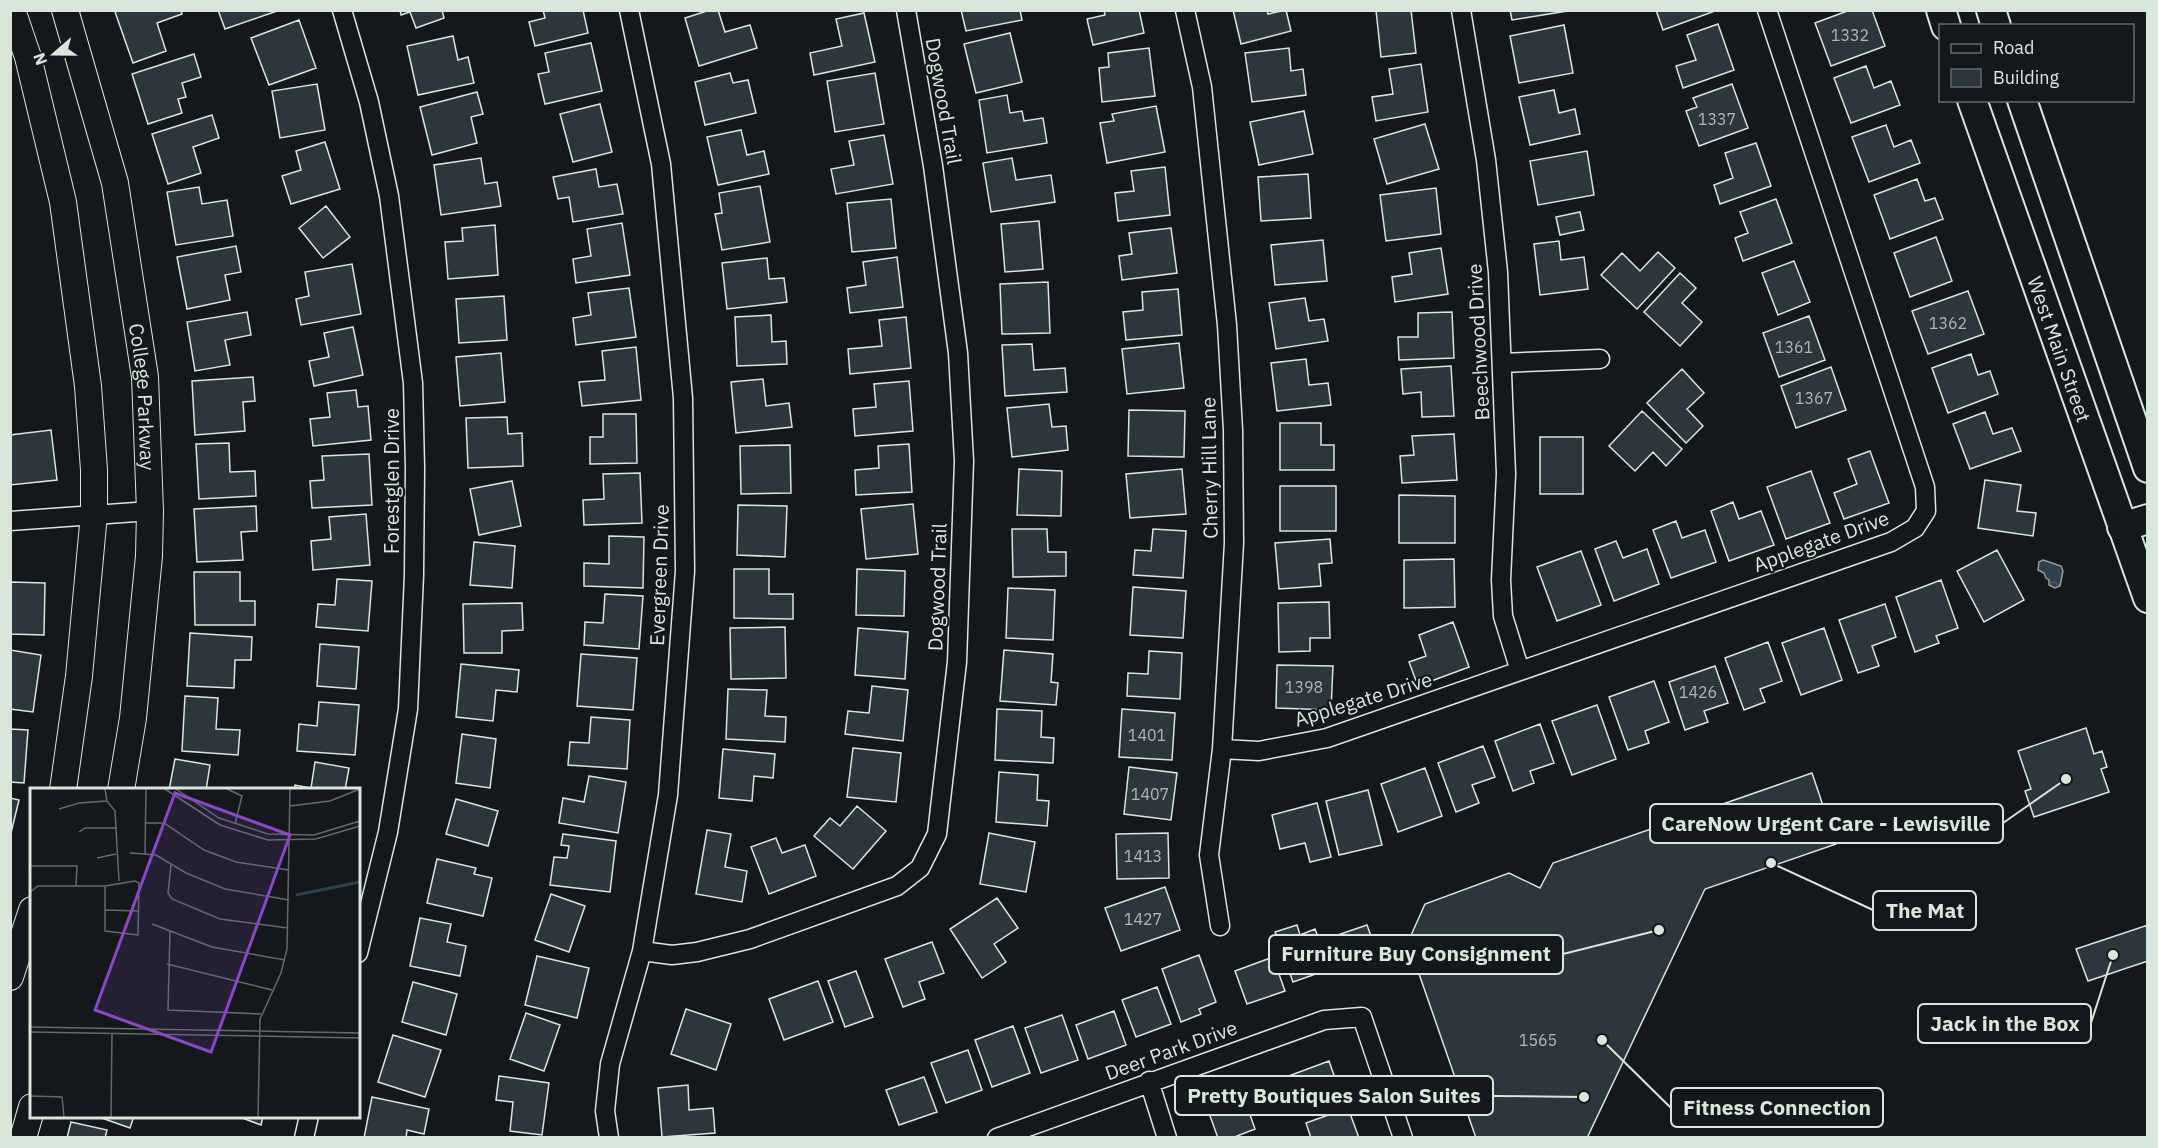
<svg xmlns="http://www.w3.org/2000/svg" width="2158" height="1148" viewBox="0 0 2158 1148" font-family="'IBM Plex Sans',sans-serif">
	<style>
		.water { fill: url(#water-ripples); stroke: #939e99; stroke-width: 1.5 }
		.building { fill: #2c363c; stroke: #d8e6dc; stroke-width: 1.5 }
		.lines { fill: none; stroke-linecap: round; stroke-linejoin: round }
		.minor-casing { stroke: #d8e6dc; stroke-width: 21 }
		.secondary-casing { stroke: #d8e6dc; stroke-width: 28 }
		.primary-casing { stroke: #d8e6dc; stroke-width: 32 }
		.minor { stroke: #14181c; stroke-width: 18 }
		.secondary { stroke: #14181c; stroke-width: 26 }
		.primary { stroke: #14181c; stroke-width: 28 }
		.labels { text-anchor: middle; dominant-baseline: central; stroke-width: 4.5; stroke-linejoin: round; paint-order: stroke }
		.number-label { font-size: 16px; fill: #adbab4 }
		.street-label { font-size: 20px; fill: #d8e6dc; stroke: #14181c }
		.inset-river { fill: none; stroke: #2f3f4d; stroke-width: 3 }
		.inset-road { fill: none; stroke: #626a69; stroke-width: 1.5 }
		.view { fill: #8948c3; fill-opacity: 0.15; stroke: #8948c3; stroke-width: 3 }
		.inset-edge { fill: none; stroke: #d8e6dc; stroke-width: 3 }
		.leader { fill: none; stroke: #d8e6dc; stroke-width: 2 }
		.callout-dot { fill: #d8e6dc; stroke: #14181c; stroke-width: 2 }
		.callout { fill: #14181c; stroke: #d8e6dc; stroke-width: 2 }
		.callout-label { font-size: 21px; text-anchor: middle; font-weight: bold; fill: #d8e6dc }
	</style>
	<defs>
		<pattern id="water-ripples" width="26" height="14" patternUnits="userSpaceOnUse" patternTransform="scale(1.5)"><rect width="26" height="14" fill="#2f3f4d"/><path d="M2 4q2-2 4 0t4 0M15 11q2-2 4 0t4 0" fill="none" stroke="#4c5b66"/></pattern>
	</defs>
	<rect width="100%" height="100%" fill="#14181c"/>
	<path class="water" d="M2043 560 2061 566 2063 571 2060 586 2055 588 2049 585V580L2046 578 2044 573 2038 570 2039 562Z"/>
	<path class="building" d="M120 10H181L182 14 157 23 166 51 133 63 115 12Z
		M218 10H280L225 29Z
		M400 10H442L444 18 416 28 410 12 401 15Z
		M543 10H583L588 33 535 46 529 22 545 18Z
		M710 10H718L725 32 750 25 757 48 699 66 685 18Z
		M961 10H1020L1022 20 966 31Z
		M1104 10H1139L1144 33 1093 45 1087 19 1105 15Z
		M1233 10H1267L1268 14 1286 10 1291 31 1241 44Z
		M1376 10H1411L1416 53 1381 57Z
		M1510 10H1567V11L1512 20Z
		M1656 10H1715V11L1663 30Z
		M1850 10H1872L1885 46 1831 66 1815 23Z
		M864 13 875 62 814 75 810 53 842 46 836 19Z
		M299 20 316 68 269 85 251 38Z
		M1718 24 1734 70 1683 88 1676 66 1696 60 1687 35Z
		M1564 25 1573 73 1519 83 1510 36Z
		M1010 33 1022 82 976 93 964 44Z
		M453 36 458 60 468 57 474 83 418 95 407 46Z
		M591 43 602 91 545 104 538 74 549 72 545 53Z
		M1149 48 1155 96 1102 102 1099 68 1109 67 1108 53Z
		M1289 48 1291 71 1303 69 1306 95 1252 102 1245 53Z
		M194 54 201 77 182 83 186 97 178 99 182 113 148 124 132 74Z
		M1421 64 1428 112 1376 121 1372 97 1393 94 1389 69Z
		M1866 66 1874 88 1891 81 1900 105 1851 123 1834 78Z
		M730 73 733 83 748 80 756 113 705 125 695 82Z
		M875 73 884 124 835 132 827 81Z
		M317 84 325 130 280 138 272 91Z
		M1732 84 1748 128 1699 146 1686 111 1697 107 1693 98Z
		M1554 90 1559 113 1575 109 1580 134 1530 145 1519 97Z
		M477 92 483 114 471 117 477 143 432 155 420 107Z
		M1007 95 1010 113 1022 111 1024 121 1043 118 1047 143 987 153 979 100Z
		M600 104 612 152 573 162 560 114Z
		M1156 106 1165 152 1107 163 1100 123 1114 121 1112 114Z
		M1304 111 1313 154 1259 165 1250 122Z
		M212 115 219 138 193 147 201 173 168 184 152 134Z
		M1425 124 1439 169 1387 184 1374 139Z
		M1886 125 1894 147 1911 140 1920 163 1869 182 1852 137Z
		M741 130 747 155 764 151 769 174 718 185 707 137Z
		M884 135 893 184 836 194 831 169 854 165 849 141Z
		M325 142 340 189 291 204 282 176 301 170 296 151Z
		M1756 143 1771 186 1720 204 1714 185 1733 178 1725 153Z
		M1587 151 1594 195 1538 205 1530 161Z
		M481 158 485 184 497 182 501 206 441 215 434 165Z
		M1012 158 1016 180 1051 175 1055 202 991 212 983 163Z
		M1165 167 1170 215 1118 221 1115 193 1134 191 1131 171Z
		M596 169 599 187 617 184 623 214 573 222 569 197 558 199 553 177Z
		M1308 174 1311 218 1261 221 1258 177Z
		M1917 179 1925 201 1935 198 1943 219 1890 239 1874 195Z
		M760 186 770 242 722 250 715 214 722 213 719 193Z
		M199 187 202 204 227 200 233 236 176 245 167 192Z
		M1436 188 1441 234 1386 241 1380 195Z
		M891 199 896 248 852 252 847 203Z
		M1776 199 1792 243 1743 261 1735 238 1748 233 1740 212Z
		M326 206 350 237 323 258 299 228Z
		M1580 212 1584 230 1560 235 1556 217Z
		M1039 221 1043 269 1005 272 1001 224Z
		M622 223 630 275 576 283 573 259 591 256 587 229Z
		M495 225 498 275 448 279 445 242 463 241 462 228Z
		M1171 228 1177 273 1122 280 1119 256 1132 254 1129 233Z
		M1936 237 1952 281 1910 297 1894 253Z
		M1323 240 1327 281 1275 285 1271 245Z
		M1559 241 1561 260 1584 257 1588 289 1540 295 1534 244Z
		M236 246 241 272 225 275 230 300 187 309 177 257Z
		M1441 248 1448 294 1395 302 1392 277 1412 274 1409 253Z
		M1658 252 1675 268 1637 309 1601 275 1622 253 1640 271Z
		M897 257 903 307 850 313 847 288 866 285 863 262Z
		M767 258 769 279 784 278 787 302 727 309 722 263Z
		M1794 261 1810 302 1778 315 1762 273Z
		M352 264 361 314 301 325 296 299 309 296 305 272Z
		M1680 273 1696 288 1682 303 1702 322 1680 346 1644 312Z
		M1048 282 1050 333 1002 334 1000 284Z
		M629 288 636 337 576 345 573 318 591 315 588 293Z
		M1178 289 1182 335 1126 340 1123 312 1143 310 1142 292Z
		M1968 291 1984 334 1928 354 1912 311Z
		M504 296 507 340 459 343 456 299Z
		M1305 298 1309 321 1324 319 1328 341 1276 349 1269 303Z
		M247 312 251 335 225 340 230 365 195 371 187 322Z
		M1452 312 1454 358 1399 360 1398 337H1418V313Z
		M771 315 772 342 786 341 787 364 737 366 735 317Z
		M1809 316 1825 360 1779 377 1763 333Z
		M906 317 911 368 850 374 848 349 882 346 879 320Z
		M353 327 363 375 314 386 309 361 329 357 324 333Z
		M1179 343 1184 388 1127 394 1122 349Z
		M1032 344 1034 370 1065 368 1067 392 1005 396 1002 345Z
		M636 347 641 400 582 406 579 382 605 380 602 351Z
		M501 353 505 402 460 406 456 357Z
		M1971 354 1978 375 1990 371 1998 394 1948 413 1932 368Z
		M1306 359 1309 385 1328 383 1331 405 1277 411 1271 363Z
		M1451 366 1454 416 1422 417 1421 392 1403 394 1401 369Z
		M1831 367 1846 410 1796 428 1781 386Z
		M1682 369 1704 393 1687 409 1703 426 1686 443 1647 403Z
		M253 377 255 401 243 402 245 431 195 435 192 381Z
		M763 379 766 406 789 403 792 427 736 433 731 382Z
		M909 381 913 431 855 436 853 409 876 407 874 384Z
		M356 390 358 407 368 406 371 440 313 446 310 419 330 417 327 393Z
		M1049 404 1052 427 1066 426 1068 450 1012 457 1007 408Z
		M1129 410 1185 411 1184 457 1128 456Z
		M1642 411 1682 449 1666 466 1653 452 1635 471 1609 446Z
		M1985 412 1993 434 2012 428 2021 451 1970 469 1953 424Z
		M603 414H636L637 463 590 464V437H603Z
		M507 417 508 434 522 433 523 466 468 468 466 418Z
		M1280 423H1321V445H1334V470H1280Z
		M51 430 57 480 10 485V435Z
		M1454 434 1457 480 1402 483 1400 456 1414 455 1412 436Z
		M1540 437H1583V494H1540Z
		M229 443 230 472 255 471 256 496 199 499 196 444Z
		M909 444 912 492 856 495 855 470 879 468 878 446Z
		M790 445 791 493 741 494 740 446Z
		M1870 451 1889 503 1844 519 1834 493 1857 484 1848 459Z
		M369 454 372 505 312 508 310 481 324 480 322 456Z
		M1019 469 1062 471 1061 516 1017 515Z
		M1182 469 1186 514 1130 518 1126 474Z
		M1811 471 1830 523 1786 539 1767 487Z
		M640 473 642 523 584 525 583 500 604 499 603 474Z
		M1985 480 2021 485 2017 511 2036 513 2033 536 1978 528Z
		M512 481 521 526 479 535 470 489Z
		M1280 486H1336V531H1280Z
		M1399 495 1455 496V543H1399Z
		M1733 502 1739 519 1761 511 1774 545 1729 561 1711 511Z
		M913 504 918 554 866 559 861 509Z
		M738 505 787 506 785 557 737 555Z
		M256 506 257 531 241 532 243 560 197 562 194 509Z
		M366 514 370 565 313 570 311 541 331 539 329 517Z
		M1676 521 1682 538 1705 530 1716 562 1671 578 1653 530Z
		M1012 529H1047L1048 552H1066V576L1013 577Z
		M1153 529 1186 531 1183 578 1133 575 1135 550 1151 551Z
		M609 536 644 537 643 588 584 586V563L609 564Z
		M1330 539 1332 563 1319 564 1321 586 1279 589 1275 543Z
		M1616 541 1623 558 1647 549 1659 584 1614 601 1595 549Z
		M474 542 515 546 512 588 470 585Z
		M1997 550 2024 600 1984 622 1957 571Z
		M1581 551 1601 605 1557 621 1537 567Z
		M1454 559 1455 607 1404 608V560Z
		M734 569H769V594H793V619L734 618Z
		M857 569 905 571 904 616 856 615Z
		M194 572H240V601H255V625H195Z
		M337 579 372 581 368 631 316 627 318 604 335 605Z
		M1941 580 1958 628 1936 636 1939 643 1915 652 1896 597Z
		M10 582 45 583 44 635 10 634Z
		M1133 587 1186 591 1183 638 1130 635Z
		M1008 588 1055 590 1053 640 1006 638Z
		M605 594 643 596 639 649 584 645 585 622 603 623Z
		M1329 602 1330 638H1310V651L1279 652 1278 603Z
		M522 603 523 630 502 631V653H464L463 604Z
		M1885 604 1896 637 1872 646 1879 666 1858 673 1839 620Z
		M1453 622 1469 667 1418 686 1409 662 1426 656 1419 635Z
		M785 627 786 678 731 679 730 628Z
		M858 628 908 632 905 679 855 675Z
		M1824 628 1842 680 1801 695 1782 643Z
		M190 633 252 637 251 660H235L234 688 187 686Z
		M1768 642 1782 681 1760 689 1765 702 1744 710 1725 658Z
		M320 644 359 647 356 689 317 686Z
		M10 650 41 655 33 712 10 709Z
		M1004 650 1053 654 1051 682 1058 683 1056 705 1000 701Z
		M1149 651 1182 653 1180 699 1127 696 1128 673 1148 674Z
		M581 654 637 658 633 710 577 706Z
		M461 664 519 670 517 692 496 690 493 721 456 717Z
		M1277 665 1333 666 1331 710 1276 708Z
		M1715 666 1728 703 1704 711 1708 722 1685 730 1669 682Z
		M1654 681 1669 722 1645 731 1649 743 1628 750 1609 697Z
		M872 686 908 690 903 741 845 734 848 711 869 713Z
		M728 689 767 690 765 716 786 717 785 742 726 739Z
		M185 696 218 698 216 729 240 730 238 755 182 751Z
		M319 702 359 705 355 755 297 751 299 724 317 726Z
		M1597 705 1616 759 1572 775 1552 721Z
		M997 709 1042 711 1041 737 1054 738 1053 763 995 760Z
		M1122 709 1175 713 1172 760 1119 757Z
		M591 717 630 720 627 769 568 765 570 742 589 743Z
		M1540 724 1554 763 1530 771 1534 783 1513 791 1495 741Z
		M2086 728 2094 754 2102 751 2107 767 2101 769 2109 792 2034 817 2025 791 2031 789 2018 751Z
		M10 729 28 730 24 783 10 782Z
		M462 734 496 739 490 788 456 783Z
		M1483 746 1495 777 1472 785 1479 803 1456 812 1438 763Z
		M853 748 901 753 896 802 847 797Z
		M723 749 775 754 773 778 754 776 752 801 719 798Z
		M175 759 210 765 206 790H169Z
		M315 762 349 768 345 790H294L295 785 311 788Z
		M1129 767 1177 773 1171 820 1124 814Z
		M1425 768 1442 816 1398 832 1381 784Z
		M999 772 1038 775 1037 800 1049 801 1047 826 996 822Z
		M1812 773 1836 844 1705 889 1587 1138H1476L1408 942 1425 904 1509 873 1540 888 1553 863Z
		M589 776 626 782 618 833 559 823 563 798 584 802Z
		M1368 790 1382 845 1339 855 1326 801Z
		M10 798 19 800 10 837Z
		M456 799 498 811 488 846 446 834Z
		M1317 803 1331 857 1310 862 1305 843 1280 849 1272 815Z
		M857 806 886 831 853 869 814 836 830 818 840 826Z
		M707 830 731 834 725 867 747 871 742 902 696 894Z
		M989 833 1035 842 1026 892 980 884Z
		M1168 833 1169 878 1117 879 1116 834Z
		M563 834 616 841 610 892 550 885 554 857 567 858 569 846 561 845Z
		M776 838 782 853 805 845 816 876 769 894 751 847Z
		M437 859 476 868 474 874 492 878 483 916 427 903Z
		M1165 887 1180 930 1121 951 1105 908Z
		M551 894 585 906 569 952 535 940Z
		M997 898 1018 928 994 944 1006 962 982 978 950 929Z
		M420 918 451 924 447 942 466 946 460 976 410 966Z
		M1297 925 1300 935 1315 929 1330 969 1293 982 1275 932Z
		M1367 925 1379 958 1341 972 1329 938Z
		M2148 925V961L2088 981 2076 949Z
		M932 942 944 973 919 982 925 999 903 1007 885 959Z
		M1199 955 1216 1002 1199 1009 1201 1014 1181 1022 1162 969Z
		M537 956 589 968 577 1018 525 1005Z
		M1273 957 1285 991 1247 1004 1235 971Z
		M856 971 873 1017 845 1027 828 981Z
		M818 981 833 1022 784 1040 769 999Z
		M413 982 457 994 446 1035 402 1022Z
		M1157 987 1171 1024 1136 1037 1122 1000Z
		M686 1009 731 1024 716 1070 671 1054Z
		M1114 1011 1126 1045 1088 1059 1076 1025Z
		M526 1013 560 1025 544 1071 510 1059Z
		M1062 1015 1078 1060 1041 1073 1025 1028Z
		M1013 1026 1030 1073 992 1087 975 1040Z
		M393 1035 441 1050 425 1097 378 1082Z
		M968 1050 982 1090 946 1103 931 1063Z
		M1329 1061 1342 1098 1299 1114 1286 1077Z
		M499 1076 549 1083 542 1135 510 1131 513 1102 496 1100Z
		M924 1077 937 1112 899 1125 886 1090Z
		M688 1085 689 1110 713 1108 715 1133 662 1137 658 1088Z
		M1242 1092 1255 1129 1232 1138H1218L1206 1105Z
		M372 1097 429 1109 424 1134 407 1130 406 1138H364Z
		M1348 1108 1359 1138H1311L1306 1123Z
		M96 1116H134L130 1128Z
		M237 1116H263L261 1125Z
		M71 1122 107 1130 105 1138H67Z"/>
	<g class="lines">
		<defs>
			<path id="minor" d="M342 10 369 102 389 196 413 383 415 468 414 575 408 709 388 832 358 953
				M1185 10 1202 87 1227 325 1233 430 1234 543 1222 749 1209 855 1220 926
				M1461 10 1486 160 1498 272 1506 474 1501 580 1503 616 1520 671
				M1502 363 1600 359
				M10 521 150 511
				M1222 749 1259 751 1327 738 1891 542 1915 528 1926 511 1925 487 1767 10
				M642 951 672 955 697 952 750 939 897 886 920 868 937 834 957 662 964 461 958 353 933 166 906 10
				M1149 1081 1167 1138
				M304 1138 309 1116
				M609 1138 605 1111 610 1064 642 951 668 795 685 571 683 398 661 164 629 10
				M997 1138 1324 1020 1362 1017 1403 1138"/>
			<g id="secondary">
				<path d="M12 10 28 57 63 202 88 386 94 470V514L79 676 63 790"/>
				<path id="s1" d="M65 10 115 183 145 377 150 511 149 556 133 718 121 790"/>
				<path d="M10 977 32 910"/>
				<path d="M23 1138 32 1107"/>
			</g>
			<g id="primary">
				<path d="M1941 10 1946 26"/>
				<path d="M1991 10 1996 26"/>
				<path id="s2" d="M1972 100 2148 598"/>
				<path d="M2022 100 2148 468"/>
				<path d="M2122 527 2148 519"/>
			</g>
		</defs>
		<use href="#minor" class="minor-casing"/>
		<use href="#secondary" class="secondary-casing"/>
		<use href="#primary" class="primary-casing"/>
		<use href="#minor" class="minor"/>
		<use href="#secondary" class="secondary"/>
		<use href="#primary" class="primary"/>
	</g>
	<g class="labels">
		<g class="number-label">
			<text x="1850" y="35">1332</text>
			<text x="1717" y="119">1337</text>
			<text x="1948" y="323">1362</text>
			<text x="1794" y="347">1361</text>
			<text x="1814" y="398">1367</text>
			<text x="1304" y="687">1398</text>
			<text x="1698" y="692">1426</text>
			<text x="1147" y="735">1401</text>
			<text x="1150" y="794">1407</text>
			<text x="1143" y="856">1413</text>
			<text x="1143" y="919">1427</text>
			<text x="1538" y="1040">1565</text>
		</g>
		<g class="street-label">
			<text transform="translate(944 101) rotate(80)">Dogwood Trail</text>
			<text transform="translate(1478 342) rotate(-93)">Beechwood Drive</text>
			<text stroke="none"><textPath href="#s2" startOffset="264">West Main Street</textPath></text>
			<text stroke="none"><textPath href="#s1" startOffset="396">College Parkway</textPath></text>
			<text transform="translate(1209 468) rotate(-91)">Cherry Hill Lane</text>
			<text transform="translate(391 481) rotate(-90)">Forestglen Drive</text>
			<text transform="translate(1821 541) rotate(-20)">Applegate Drive</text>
			<text transform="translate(659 575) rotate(-88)">Evergreen Drive</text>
			<text transform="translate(937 587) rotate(-88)">Dogwood Trail</text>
			<text transform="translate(1363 699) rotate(-17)">Applegate Drive</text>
			<text transform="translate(1171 1050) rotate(-20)">Deer Park Drive</text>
		</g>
	</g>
	<g transform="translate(30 788)">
		<rect width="330" height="330" fill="#14181c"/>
		<path class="inset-river" d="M266 107 330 94"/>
		<path class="inset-road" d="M75 1 77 13 85 23 89 93M135 1 190 37 238 52 286 51 330 38M146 1 189 30 238 46 284 47 330 33M197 1 212 8 205 36M260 18 300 13 330 1M29 21 49 15 77 13M115 35H134L174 62 206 74 259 82M49 44 55 40H87M100 65 126 67 156 85 195 101 259 112M115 66 116 1M67 70 86 66M141 77 138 105 142 111 190 131 258 140M0 78H47L46 98M0 104 8 98H75L105 93 109 95 108 147 75 143V98M75 122 109 123M122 136 182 159 255 172M140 143 138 222 231 226M137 176 242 202M0 239 330 245M0 244 330 250M0 308 32 309 34 329M81 329 82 246M228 329 230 231 251 185 257 161 260 1"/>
		<path class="view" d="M145 5 260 47 181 264 65 222Z"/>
		<rect width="330" height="330" class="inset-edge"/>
	</g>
	<path class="leader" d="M2066 779L2003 823M1771 863L1873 910M1659 930L1563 954M2113 955L2091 1023M1584 1097L1493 1096M1602 1040L1671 1108"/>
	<g class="callout-dot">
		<circle cx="2066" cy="779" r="6"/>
		<circle cx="1771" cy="863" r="6"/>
		<circle cx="1659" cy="930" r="6"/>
		<circle cx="2113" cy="955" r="6"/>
		<circle cx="1584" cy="1097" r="6"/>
		<circle cx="1602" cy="1040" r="6"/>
	</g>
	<g class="callout">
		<rect x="1650" y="804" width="353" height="39" rx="6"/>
		<rect x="1873" y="891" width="103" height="39" rx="6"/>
		<rect x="1269" y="935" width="294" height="39" rx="6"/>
		<rect x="1918" y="1004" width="173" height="39" rx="6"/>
		<rect x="1175" y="1076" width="318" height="39" rx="6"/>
		<rect x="1671" y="1088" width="212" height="39" rx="6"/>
	</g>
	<g class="callout-label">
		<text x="1826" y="831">CareNow Urgent Care - Lewisville</text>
		<text x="1925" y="918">The Mat</text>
		<text x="1416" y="961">Furniture Buy Consignment</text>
		<text x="2005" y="1031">Jack in the Box</text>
		<text x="1334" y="1103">Pretty Boutiques Salon Suites</text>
		<text x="1777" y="1115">Fitness Connection</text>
	</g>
	<rect width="2158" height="1148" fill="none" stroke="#d8e6dc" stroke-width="24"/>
	<rect x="1939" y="24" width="195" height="78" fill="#14181c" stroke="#626a69" stroke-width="1.5"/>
	<rect x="1951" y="44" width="30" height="9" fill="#14181c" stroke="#626a69" stroke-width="1.5"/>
	<text x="1993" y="54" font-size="18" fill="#d8e6dc">Road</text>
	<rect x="1951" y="69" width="30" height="18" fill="#2c363c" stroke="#626a69" stroke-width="1.5"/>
	<text x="1993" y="84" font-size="18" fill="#d8e6dc">Building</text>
	<g transform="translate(54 54) rotate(250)" stroke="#14181c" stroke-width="4.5" paint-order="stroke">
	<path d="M0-4.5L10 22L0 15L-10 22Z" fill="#d8e6dc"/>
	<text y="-9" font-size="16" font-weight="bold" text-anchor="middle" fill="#d8e6dc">N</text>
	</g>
</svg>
